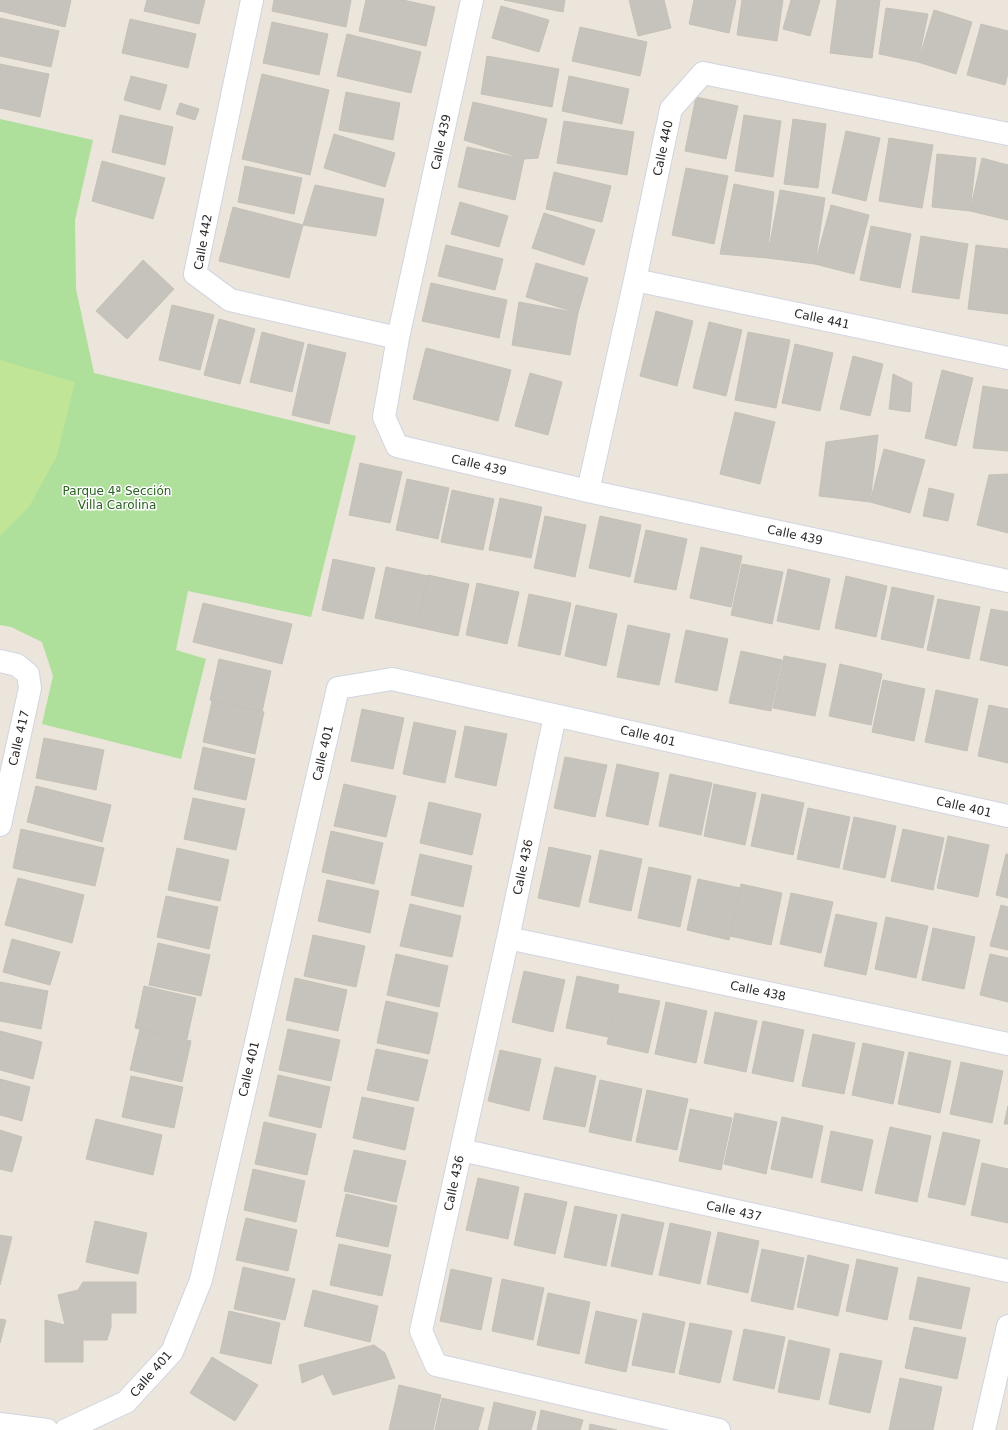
<svg xmlns="http://www.w3.org/2000/svg" width="1008" height="1430" viewBox="0 0 1008 1430" font-family="'DejaVu Sans',sans-serif">
	<style>
		.green { fill: #aedf9b }
		.pitch { fill: #c0e597 }
		.building { fill: #c6c2bc; stroke: #c6c1b6 }
		.lines { fill: none; stroke-linecap: round; stroke-linejoin: round }
		.minor-casing { stroke: #d1d4e1; stroke-width: 24 }
		.minor { stroke: #fff; stroke-width: 22 }
		.labels { text-anchor: middle; dominant-baseline: central; stroke-width: 3; stroke-linejoin: round; paint-order: stroke }
		.street-label { font-size: 12px; fill: #292929; stroke: #fff }
		.park-label { font-size: 12px; fill: #28621e; stroke: #fff }
	</style>
	<rect width="100%" height="100%" fill="#ebe5dc"/>
	<path class="green" d="M0 119 93 140 75 220 76 289 94 373 356 436 311 617 188 591 176 650 206 659 181 759 42 724 53 676 42 642 11 627 0 625Z"/>
	<path class="pitch" d="M0 360 75 382 57 456 29 507 0 536Z"/>
	<path class="building" d="M0 0H71L65 27 0 11Z
		M147 0H205L199 24 144 11Z
		M274 0H351L346 27 272 11Z
		M366 0H403L435 7 426 46 359 31Z
		M504 0H565L563 12Z
		M629 0H664L671 28 638 36Z
		M694 0H736L729 33 689 24Z
		M742 0H783L777 41 737 35Z
		M791 0H820L810 36 783 29Z
		M837 0H880L872 58 830 53Z
		M501 6 549 20 539 52 492 38Z
		M886 8 928 14 918 62 879 54Z
		M934 10 972 22 956 74 918 62Z
		M0 18 59 31 51 67 0 56Z
		M130 19 196 34 188 68 122 53Z
		M272 22 328 34 319 75 263 63Z
		M981 24 1008 31V73L1005 85 967 75Z
		M580 27 647 42 640 76 572 61Z
		M347 34 421 52 411 93 337 76Z
		M487 56 559 69 552 107 481 94Z
		M0 64 49 74 40 117 0 108Z
		M262 74 329 90 310 175 242 159Z
		M131 76 167 85 160 110 124 100Z
		M569 76 629 89 622 124 562 111Z
		M346 92 400 103 393 140 339 130Z
		M696 97 738 106 726 159 685 151Z
		M473 102 547 119 538 158 524 159 464 140Z
		M180 103 199 109 195 120 176 114Z
		M120 115 173 127 165 165 112 152Z
		M744 115 781 121 773 177 735 171Z
		M793 119 826 124 818 188 784 184Z
		M564 121 634 132 627 175 557 163Z
		M846 131 880 138 866 201 832 193Z
		M334 134 395 153 385 187 324 168Z
		M889 138 933 145 922 208 879 201Z
		M467 147 524 159 515 200 458 187Z
		M937 154 976 158 970 211 932 207Z
		M982 158 1008 165V220L970 211Z
		M102 161 165 178 153 219 92 201Z
		M245 166 302 178 294 214 238 202Z
		M686 168 728 176 714 244 672 235Z
		M554 172 611 186 602 222 546 209Z
		M734 184 774 192 767 258 720 254Z
		M315 185 384 199 376 236 303 225Z
		M780 190 825 198 815 264 767 258Z
		M460 202 508 216 499 247 451 234Z
		M831 205 869 215 854 274 815 264Z
		M233 207 303 225 289 278 219 261Z
		M544 213 595 230 584 265 532 248Z
		M871 226 911 234 900 288 860 280Z
		M921 236 968 244 959 299 912 292Z
		M446 245 503 259 495 290 438 276Z
		M976 245 1008 249V314L968 309Z
		M143 260 174 289 127 339 96 311Z
		M536 263 588 278 578 313 526 297Z
		M431 283 507 300 499 338 422 321Z
		M519 302 578 313 570 355 512 345Z
		M172 305 214 315 200 370 159 360Z
		M656 311 693 321 677 386 640 376Z
		M219 319 255 329 240 384 204 375Z
		M709 322 742 330 726 396 693 388Z
		M262 332 304 343 292 392 250 382Z
		M748 332 790 340 776 408 735 400Z
		M308 344 346 353 329 424 292 415Z
		M795 344 833 353 820 411 782 403Z
		M426 348 511 370 498 421 413 399Z
		M853 356 883 364 870 416 840 409Z
		M942 370 973 378 956 446 925 438Z
		M530 373 562 382 548 435 515 426Z
		M893 374 912 383 910 412 889 409Z
		M983 386 1008 390V451L973 448Z
		M735 412 775 422 760 484 720 474Z
		M878 435 870 502 819 496 826 442Z
		M884 449 925 460 910 513 870 502Z
		M360 463 402 472 390 523 349 515Z
		M1008 474V533L977 525 989 475Z
		M407 479 449 488 438 539 396 530Z
		M929 488 954 494 948 521 923 516Z
		M452 490 494 499 483 550 441 542Z
		M500 498 542 507 531 558 489 550Z
		M545 516 586 525 575 577 534 568Z
		M600 516 641 525 630 577 589 568Z
		M646 530 687 539 676 590 634 582Z
		M701 547 742 556 731 607 690 598Z
		M333 559 375 568 363 619 322 610Z
		M742 564 783 572 772 624 731 615Z
		M386 567 428 576 417 627 375 618Z
		M788 569 830 579 819 630 777 621Z
		M428 575 469 584 458 636 417 627Z
		M846 576 887 586 876 637 835 628Z
		M477 583 519 592 507 644 466 635Z
		M892 587 934 596 923 648 881 639Z
		M529 594 571 603 560 655 518 646Z
		M938 599 980 607 969 659 927 650Z
		M203 603 292 624 282 664 193 642Z
		M576 605 617 614 606 666 565 656Z
		M991 609 1008 612V666L980 660Z
		M628 625 670 634 659 685 617 677Z
		M686 630 728 639 717 691 675 682Z
		M741 651 782 660 771 711 729 703Z
		M784 656 826 664 815 716 773 708Z
		M219 659 271 671 262 712 210 700Z
		M840 664 882 674 871 725 829 716Z
		M883 680 925 689 914 741 872 732Z
		M936 690 978 699 967 751 925 742Z
		M212 701 264 712 255 754 203 742Z
		M989 705 1008 709V763L978 756Z
		M362 709 404 718 393 769 351 761Z
		M414 722 456 731 445 783 403 774Z
		M465 726 507 734 496 786 455 777Z
		M44 738 104 750 96 790 36 778Z
		M203 747 255 759 246 800 194 789Z
		M565 757 607 765 595 817 554 808Z
		M617 764 659 773 648 825 606 816Z
		M670 774 712 783 701 835 659 826Z
		M344 784 396 796 386 837 334 826Z
		M714 784 756 793 745 845 704 836Z
		M36 786 111 805 102 842 27 822Z
		M762 794 804 803 793 855 751 846Z
		M193 798 245 809 236 850 184 839Z
		M429 802 481 814 472 855 420 843Z
		M808 808 850 817 839 868 797 859Z
		M854 817 896 826 885 878 843 869Z
		M21 829 104 848 95 886 13 868Z
		M903 829 944 838 933 890 891 881Z
		M331 831 383 843 374 884 322 872Z
		M948 836 989 845 978 897 937 888Z
		M549 847 591 856 579 907 538 898Z
		M177 848 229 860 220 901 168 890Z
		M600 850 642 859 631 911 589 902Z
		M420 854 472 866 463 907 411 895Z
		M1006 854H1008V898L996 895Z
		M649 867 691 876 680 927 638 918Z
		M18 878 84 895 72 943 5 925Z
		M698 879 740 888 729 940 687 930Z
		M327 880 379 891 370 933 318 921Z
		M741 884 782 893 771 945 730 936Z
		M791 893 833 902 821 953 780 944Z
		M166 896 218 907 209 949 157 937Z
		M410 904 461 916 452 957 400 946Z
		M1001 905 1008 907V950L990 946Z
		M836 914 877 923 866 975 824 966Z
		M886 917 928 926 916 978 875 969Z
		M933 928 975 937 964 989 922 980Z
		M313 935 365 946 356 987 304 976Z
		M12 939 60 952 50 985 3 972Z
		M158 943 210 955 201 996 149 985Z
		M396 954 448 966 439 1007 387 995Z
		M990 954 1008 958V1002L980 995Z
		M524 971 565 980 553 1032 512 1022Z
		M577 976 619 985 608 1037 566 1028Z
		M295 978 347 990 338 1031 286 1020Z
		M0 982 48 991 41 1029 0 1021Z
		M144 986 196 998 187 1039 135 1028Z
		M618 993 660 1001 648 1053 607 1044Z
		M386 1001 438 1013 429 1054 377 1043Z
		M666 1002 707 1011 696 1063 655 1054Z
		M715 1012 757 1021 746 1072 704 1063Z
		M763 1021 804 1030 793 1082 752 1073Z
		M140 1029 191 1041 182 1082 130 1070Z
		M288 1029 340 1040 331 1081 279 1070Z
		M0 1031 42 1042 33 1079 0 1070Z
		M813 1034 855 1043 844 1094 802 1086Z
		M863 1043 904 1052 893 1104 852 1095Z
		M376 1049 428 1060 418 1101 367 1090Z
		M500 1050 541 1059 529 1111 488 1101Z
		M909 1052 951 1061 940 1113 898 1104Z
		M961 1062 1003 1071 992 1123 950 1114Z
		M555 1067 596 1076 585 1127 543 1119Z
		M278 1075 330 1087 321 1128 269 1116Z
		M131 1076 183 1087 174 1128 122 1117Z
		M0 1079 30 1087 22 1121 0 1115Z
		M600 1080 642 1089 631 1141 589 1132Z
		M647 1090 688 1099 677 1150 636 1142Z
		M362 1097 414 1108 405 1150 353 1138Z
		M1008 1106V1124H1004Z
		M690 1109 732 1118 721 1170 679 1161Z
		M735 1113 777 1122 766 1174 724 1164Z
		M782 1117 823 1126 812 1178 771 1169Z
		M96 1119 162 1135 153 1175 86 1159Z
		M264 1122 316 1134 307 1175 255 1164Z
		M890 1127 931 1136 917 1202 875 1193Z
		M0 1130 22 1137 12 1172 0 1169Z
		M831 1131 873 1140 862 1191 821 1182Z
		M943 1132 980 1140 965 1205 928 1197Z
		M354 1150 406 1161 396 1202 344 1191Z
		M982 1163 1008 1169V1223L971 1215Z
		M253 1169 305 1181 296 1222 244 1210Z
		M478 1178 519 1187 508 1239 466 1230Z
		M525 1193 567 1202 555 1254 514 1245Z
		M346 1194 397 1206 388 1247 336 1236Z
		M575 1206 617 1215 606 1266 564 1257Z
		M622 1214 664 1223 652 1275 611 1266Z
		M246 1218 297 1230 288 1271 236 1260Z
		M95 1221 147 1233 138 1274 86 1262Z
		M670 1223 711 1232 700 1284 659 1275Z
		M718 1232 759 1241 748 1293 707 1284Z
		M0 1235 12 1237 0 1285Z
		M339 1244 391 1255 382 1296 330 1285Z
		M762 1249 804 1258 793 1310 751 1301Z
		M808 1255 849 1265 838 1316 797 1307Z
		M857 1259 898 1268 887 1320 846 1311Z
		M243 1267 295 1279 285 1320 234 1309Z
		M451 1269 492 1278 481 1330 440 1321Z
		M918 1277 970 1288 961 1329 909 1319Z
		M502 1279 544 1288 533 1340 492 1331Z
		M83 1282H136V1313H111V1327L107 1340H83V1362H45V1320L65 1325 58 1295 78 1290Z
		M313 1290 378 1306 370 1342 304 1326Z
		M548 1293 590 1302 579 1354 537 1345Z
		M229 1311 280 1323 271 1364 220 1353Z
		M596 1311 637 1320 626 1372 585 1363Z
		M643 1313 685 1322 674 1373 632 1365Z
		M0 1319 6 1320 0 1343Z
		M690 1323 732 1331 720 1383 679 1374Z
		M914 1327 966 1338 957 1379 905 1368Z
		M744 1329 785 1337 774 1389 733 1380Z
		M789 1340 830 1349 819 1400 778 1392Z
		M374 1345 385 1353 395 1378 333 1395 323 1374 302 1383 299 1365Z
		M840 1353 882 1361 870 1413 829 1404Z
		M212 1357 258 1385 235 1421 190 1393Z
		M900 1378 942 1387 933 1430H889Z
		M399 1385 441 1395 433 1430H389Z
		M442 1398 484 1408 478 1430H435Z
		M494 1402 536 1412 531 1430H488Z
		M541 1410 583 1420 580 1430H537Z
		M590 1424 617 1430H589Z"/>
	<g class="lines">
		<defs>
			<path id="minor" d="M252 0 195 274 230 300 398 338
				M472 0 398 338 384 417 397 446 588 491 1008 581
				M635 280 1008 358
				M588 491 635 280 671 109 703 73 1008 134
				M0 661 17 665 28 674 30 688 0 825
				M555 716 508 938 421 1331 436 1365 719 1430
				M508 938 1008 1044
				M461 1150 1008 1271
				M0 1424 47 1430
				M66 1430 126 1402 172 1352 201 1280 338 688 392 679 1008 816
				M984 1430 1008 1326"/>
		</defs>
		<use href="#minor" class="minor-casing"/>
		<use href="#minor" class="minor"/>
	</g>
	<g class="labels">
		<g class="street-label">
			<text transform="translate(441 142) rotate(-78)">Calle 439</text>
			<text transform="translate(663 148) rotate(-78)">Calle 440</text>
			<text transform="translate(203 242) rotate(-80)">Calle 442</text>
			<text transform="translate(822 319) rotate(12)">Calle 441</text>
			<text transform="translate(479 465) rotate(13)">Calle 439</text>
			<text transform="translate(795 535) rotate(12)">Calle 439</text>
			<text transform="translate(648 736) rotate(13)">Calle 401</text>
			<text transform="translate(19 738) rotate(-77)">Calle 417</text>
			<text transform="translate(323 753) rotate(-77)">Calle 401</text>
			<text transform="translate(964 807) rotate(13)">Calle 401</text>
			<text transform="translate(523 867) rotate(-78)">Calle 436</text>
			<text transform="translate(758 991) rotate(12)">Calle 438</text>
			<text transform="translate(249 1069) rotate(-77)">Calle 401</text>
			<text transform="translate(454 1183) rotate(-78)">Calle 436</text>
			<text transform="translate(734 1211) rotate(12)">Calle 437</text>
			<text transform="translate(151 1374) rotate(-49)">Calle 401</text>
		</g>
		<g class="park-label">
			<text x="117" y="491">Parque 4ª Sección<tspan x="117" dy="14">Villa Carolina</tspan></text>
		</g>
	</g>
</svg>
